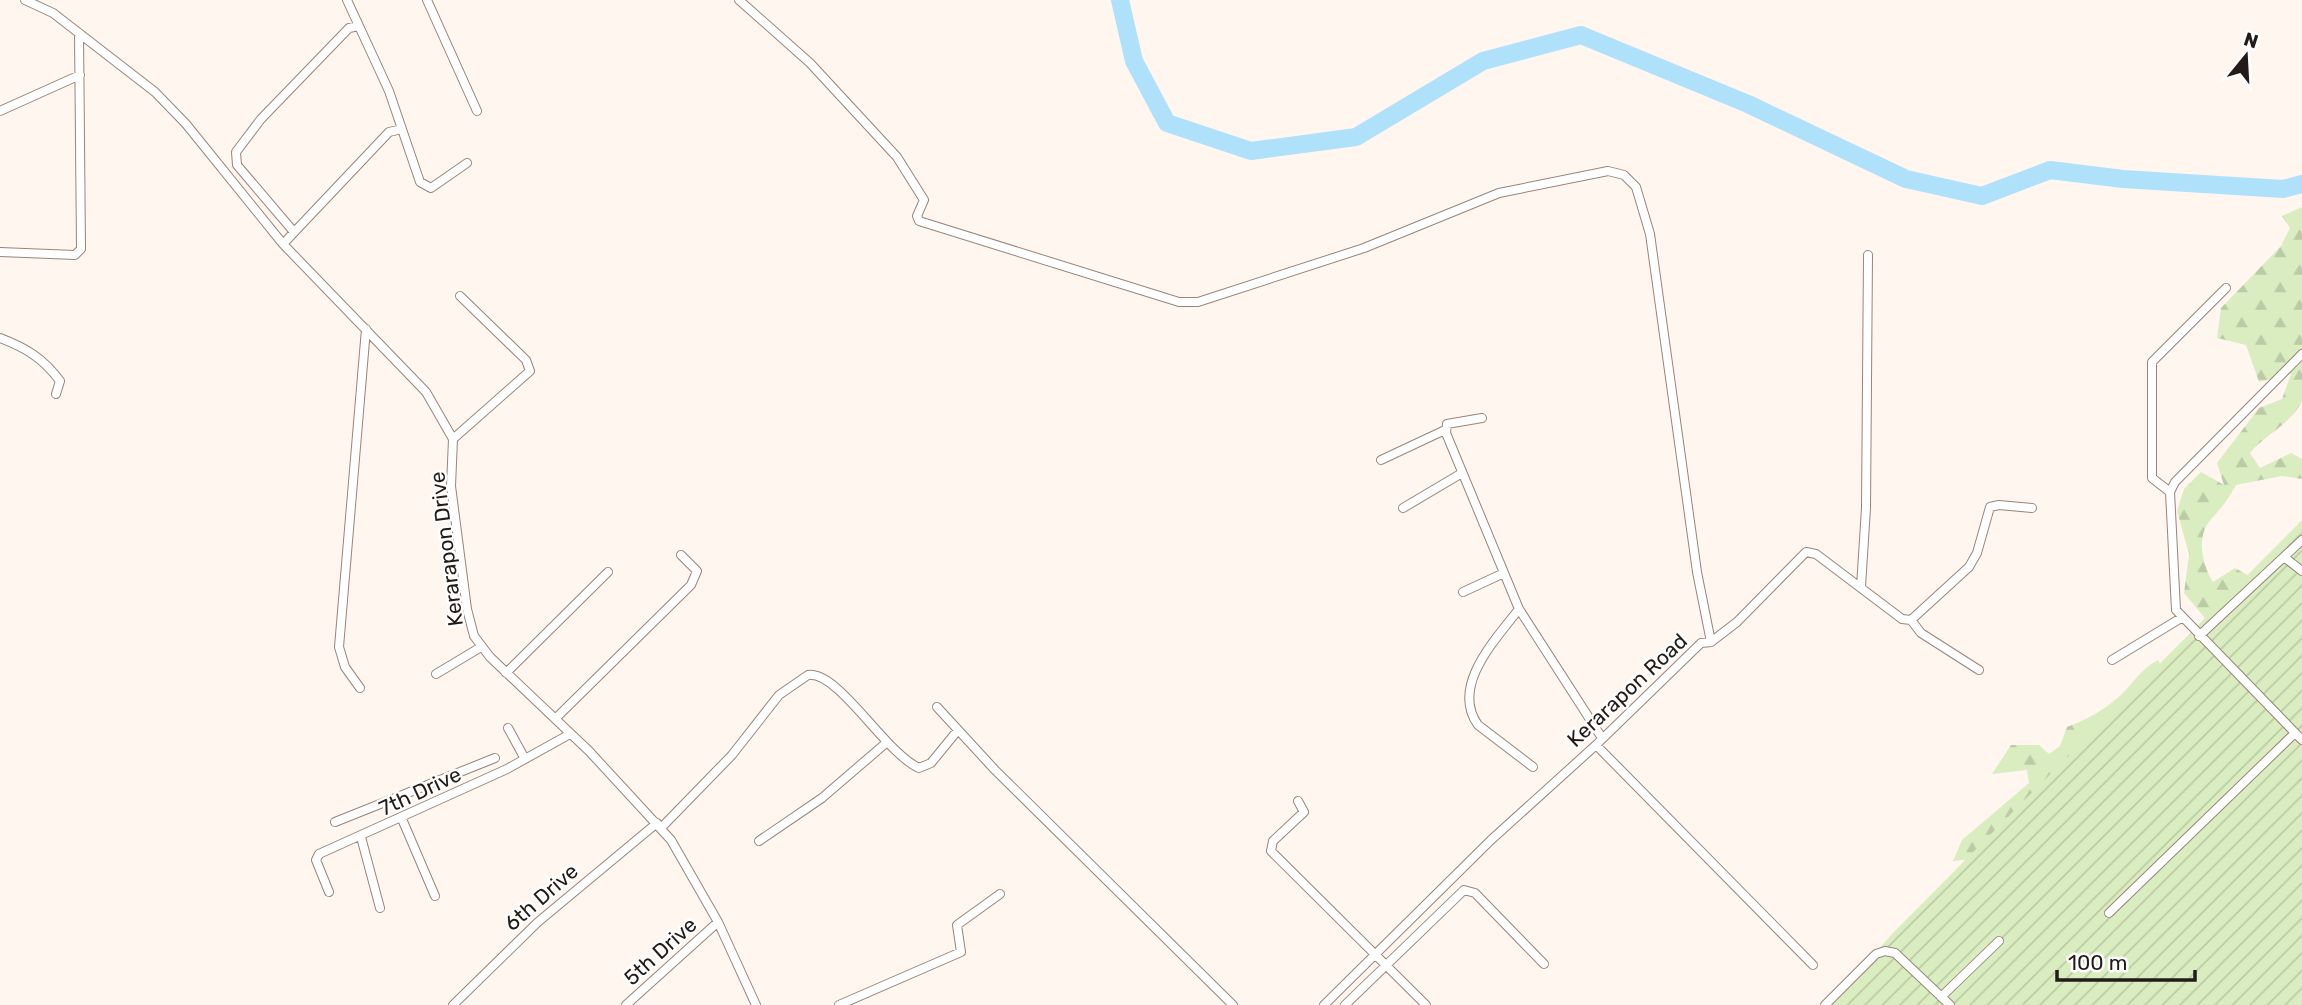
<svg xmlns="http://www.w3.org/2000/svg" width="2302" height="1005" viewBox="0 0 2302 1005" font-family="Rubik,sans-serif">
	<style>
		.forest { fill: url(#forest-firs) }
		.garden { fill: url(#garden-furrows) }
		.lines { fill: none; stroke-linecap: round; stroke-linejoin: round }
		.river { stroke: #b0e1fb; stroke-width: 18 }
		.minor-casing { stroke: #998479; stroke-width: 10 }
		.minor { stroke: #fff; stroke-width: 8 }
		.labels { text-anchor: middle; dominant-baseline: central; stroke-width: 5; stroke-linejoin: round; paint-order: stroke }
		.street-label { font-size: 21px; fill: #231b17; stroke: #fff }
	</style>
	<defs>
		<pattern id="forest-firs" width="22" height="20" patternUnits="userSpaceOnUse" patternTransform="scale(1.75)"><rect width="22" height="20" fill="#daedc1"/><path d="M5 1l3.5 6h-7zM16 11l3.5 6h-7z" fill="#bbcba5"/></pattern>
		<pattern id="garden-furrows" width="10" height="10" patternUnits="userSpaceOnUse" patternTransform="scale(1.75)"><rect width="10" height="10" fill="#daedc1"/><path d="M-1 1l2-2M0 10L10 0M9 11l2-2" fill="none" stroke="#bbcba5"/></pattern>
	</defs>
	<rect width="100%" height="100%" fill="#fff6f0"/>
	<path class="forest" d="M2302 207V401C2291 424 2266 434 2250 453L2260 468 2291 453 2302 459V479L2282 476 2236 485C2226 504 2221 507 2209 522 2196 538 2203 567 2213 582L2235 568 2267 586 2302 634 2219 635 2184 593 2189 554 2177 511 2184 489 2201 472 2224 485 2217 463 2259 408 2282 399 2291 374 2259 382 2246 345 2217 338 2221 308 2281 246 2290 228 2282 216Z
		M2158 660 2163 669 1980 858 1953 861 1962 840 2029 783 2027 770 1992 774 2011 745H2039L2049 754 2060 746 2067 727C2088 719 2104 710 2121 695 2134 682 2141 669 2158 660Z"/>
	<path class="garden" d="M2302 520V1005H1829L1893 933Z"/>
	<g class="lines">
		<path class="river" d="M1120 0 1134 61 1167 123 1251 151 1356 137 1483 61 1581 35 1748 104 1906 179 1982 196 2050 170 2123 179 2283 189 2302 184"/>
		<defs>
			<path id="minor" d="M25 0 53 13 155 92 186 124 283 244 426 392 453 439 451 486 467 609 474 636 490 657 589 751 671 840 718 922 756 1005
				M347 0 389 91 420 182 431 188 467 163
				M427 0 477 111
				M739 0 810 63 897 157 924 200 917 216 919 221 1179 302H1198L1364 248 1499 193 1608 171 1624 175 1636 187 1650 234 1697 572 1711 642 1701 643 1596 745 1491 840 1324 1005
				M0 111 80 75
				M294 232 237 165 236 152 261 119 349 28 359 26
				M283 244 389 132 402 129
				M0 252 75 255 81 249 79 33
				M0 338C26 348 43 358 60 381L56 394
				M2302 354 2175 482 2170 492 2176 610 2302 740
				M1482 418 1447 424 1446 433 1519 609 1602 738
				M453 439 530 371 526 360 460 296
				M1381 460 1445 430
				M2170 492 2152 478V362L2226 288
				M1403 508 1462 473
				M2284 557 2302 571
				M1861 587 1866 508 1868 255
				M1463 592 1504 573
				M1519 609C1496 639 1450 686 1478 725L1533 767
				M1911 620 1921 633 1979 670
				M2199 636 2302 540
				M1711 642 1737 622 1806 552 1816 554 1902 619 1911 620 1969 567 1977 553 1990 507 1999 505 2032 508
				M2112 660 2181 618
				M506 673 608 572
				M436 674 481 647
				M360 688 345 667 339 647 366 329
				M937 707 995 770 1233 1005
				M555 719 691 585 697 571 681 555
				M508 728 525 759
				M1596 745 1813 965
				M1298 801 1304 812 1273 841 1271 851 1426 1005
				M402 819 435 896
				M335 822 495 758
				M661 828 732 755 779 695 808 675C839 671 885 753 919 768L931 763 958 730
				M361 837 380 908
				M759 841 822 798 886 743
				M329 892 316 860 319 854 507 769 570 734
				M2109 913 2295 733
				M1941 997 1999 941
				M453 1005 538 922 657 823
				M626 1005 718 922
				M839 1005 961 952 957 925 1000 894
				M1345 1005 1464 890 1475 893 1544 964
				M1825 1005 1876 954 1885 951 1895 953 1950 1005"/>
		</defs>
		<use href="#minor" class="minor-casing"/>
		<use href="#minor" class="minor"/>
	</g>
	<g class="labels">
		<g class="street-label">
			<text transform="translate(446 549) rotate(-97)">Kerarapon Drive</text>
			<text transform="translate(1627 690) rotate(-43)">Kerarapon Road</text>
			<text transform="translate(420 791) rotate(-25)">7th Drive</text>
			<text transform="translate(541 897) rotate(-41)">6th Drive</text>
			<text transform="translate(660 951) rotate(-42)">5th Drive</text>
		</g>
	</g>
	<g transform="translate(2246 56) rotate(18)" stroke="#ffffff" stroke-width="5" paint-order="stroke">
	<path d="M0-5L12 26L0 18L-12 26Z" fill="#231b17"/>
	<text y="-10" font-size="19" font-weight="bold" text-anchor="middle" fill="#231b17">N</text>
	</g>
	<path d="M2057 970v10h138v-10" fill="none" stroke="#231b17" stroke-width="3.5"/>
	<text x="2068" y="970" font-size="21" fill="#231b17" stroke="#ffffff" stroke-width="5" paint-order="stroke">100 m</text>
</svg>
